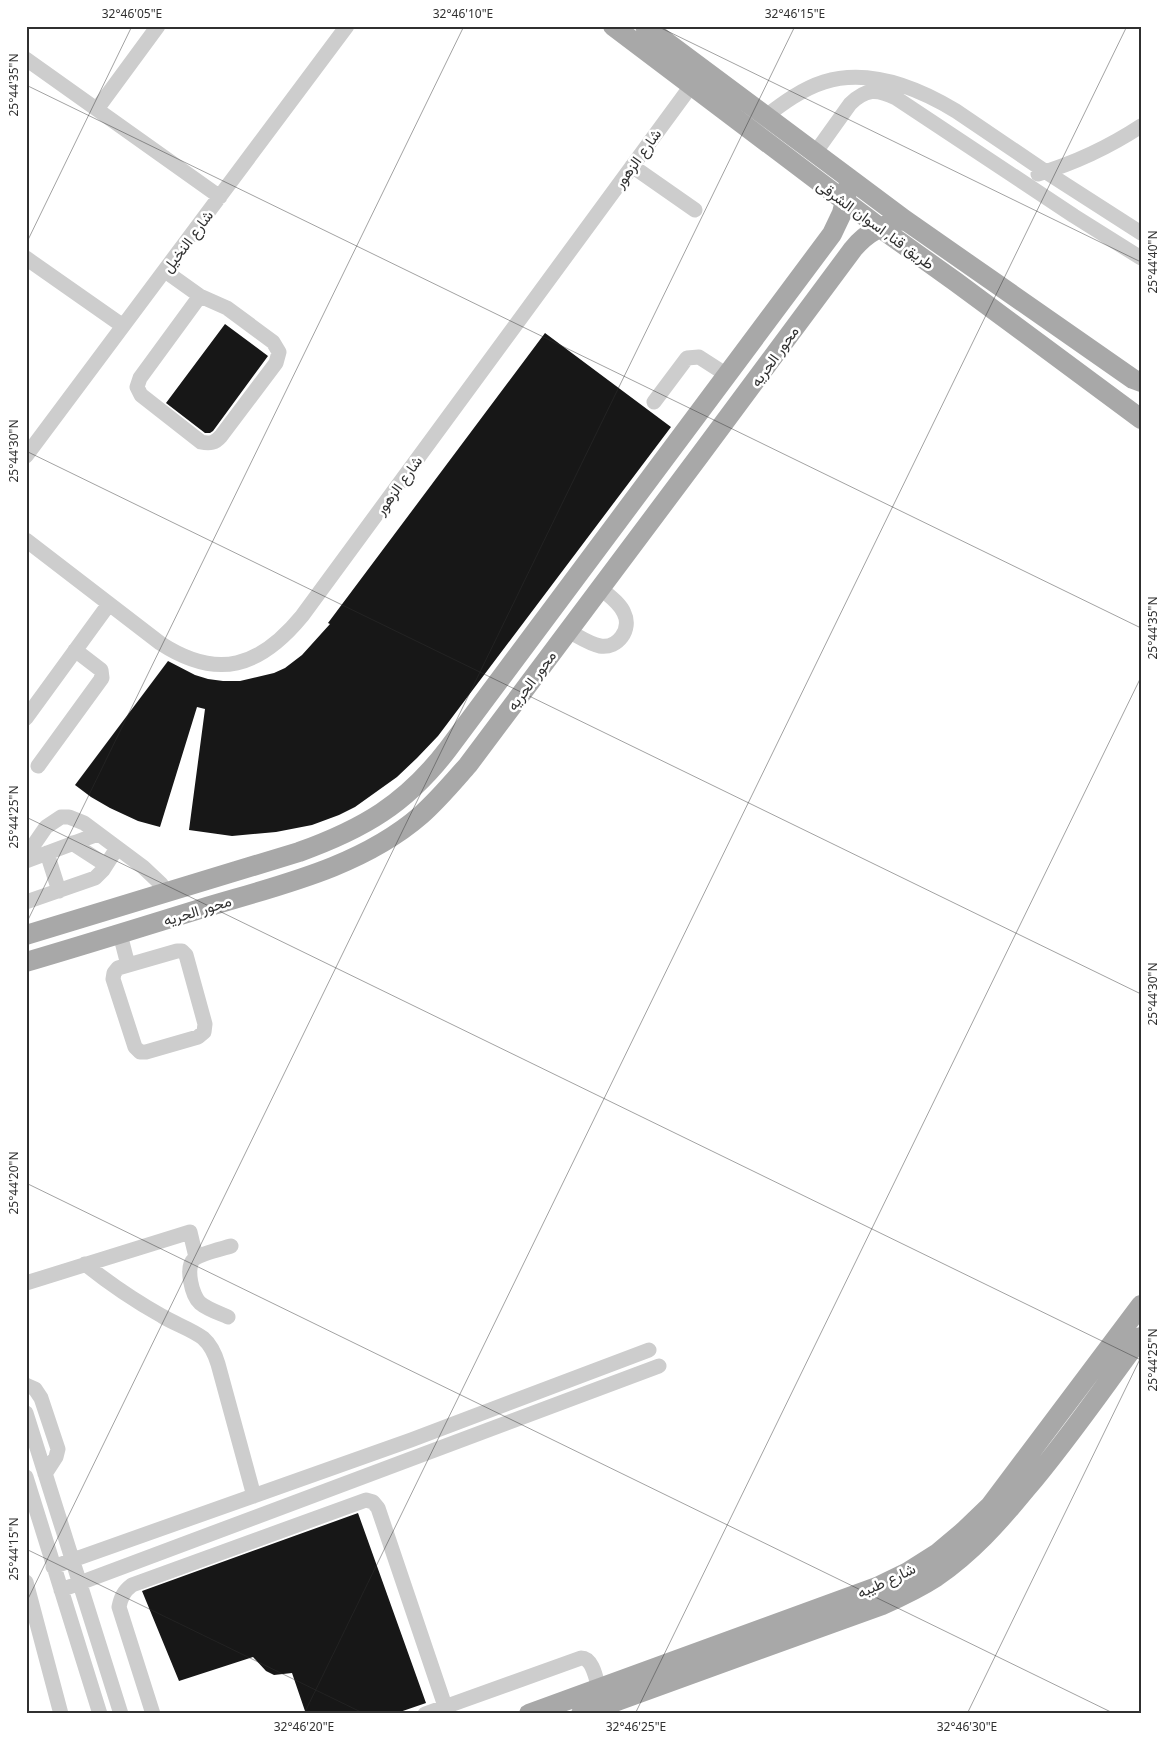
<svg xmlns="http://www.w3.org/2000/svg" width="1167" height="1740" viewBox="0 0 1167 1740" font-family="'Noto Sans',Vazirmatn,sans-serif">
	<style>
		.building { fill: #171717 }
		.lines { fill: none; stroke-linecap: round; stroke-linejoin: round }
		.minor { stroke: #cdcdcd; stroke-width: 15 }
		.major { stroke: #a8a8a8; stroke-width: 20 }
		.ticks { fill: none; stroke: #303030; stroke-width: 1; stroke-opacity: 0.45 }
		.labels { text-anchor: middle; dominant-baseline: central; stroke-width: 5; stroke-linejoin: round; paint-order: stroke }
		.street-label { font-size: 15px; fill: #303030; stroke: #fff }
		.neatline { fill: none; stroke: #303030; stroke-width: 2 }
		.ticks-label { font-size: 12px; text-anchor: middle; fill: #303030 }
	</style>
	<rect width="100%" height="100%" fill="#fff"/>
	<path class="building" d="M225 324 268 356 213 431 210 433H205L166 403Z
		M545 333 671 427 438 736 417 758 397 777 355 807 339 815 312 825 276 832 232 836 189 830 205 709 197 707 160 827 138 821 110 808 91 797 75 785 168 661 195 675 208 679 223 681H240L274 673 285 668 302 655 330 624 328 623Z
		M358 1513 426 1703 394 1714H306L292 1673 274 1675 266 1671 253 1657 179 1681 142 1591Z"/>
	<g class="lines">
		<path class="minor" d="M26 59 220 197
			M97 109 158 26
			M765 117C783 103 802 89 824 82 869 68 918 88 956 111L1046 172 1141 233
			M815 153 850 104C866 88 877 89 896 98L1074 216 1141 258
			M632 166 695 210
			M1038 174C1075 163 1109 147 1141 126
			M26 258 123 326
			M165 271 200 296 227 308 273 342 279 352 276 363 221 436C215 443 210 444 201 442L141 395 137 387 140 378 200 296
			M654 402 687 358 699 357 727 375
			M26 456 347 26
			M26 540 160 643C218 681 260 667 302 616L691 86
			M568 631C578 636 589 644 600 646 618 649 632 629 624 613 620 603 608 595 600 588
			M26 718 109 604
			M38 766 102 678 101 670 75 650
			M72 843 106 865
			M47 853 59 891
			M26 856 46 827 61 817H69L84 823 143 867 161 884 166 892
			M26 861 98 834
			M26 902 95 878 103 870 117 848
			M120 934 128 965
			M177 951H182L186 955 205 1024 204 1032 198 1037 146 1052H140L135 1047 113 979 114 973 118 968Z
			M85 1264C110 1284 135 1301 162 1316 175 1324 191 1329 203 1338 211 1345 215 1354 218 1364L254 1496
			M26 1283 190 1232 196 1257
			M228 1317C219 1313 207 1309 200 1303 192 1296 185 1267 194 1259 202 1253 221 1249 231 1246
			M26 1385 35 1389 41 1398 58 1449 56 1457 45 1474
			M26 1413 121 1714
			M26 1477 100 1714
			M53 1567 411 1440 649 1350
			M26 1582 61 1714
			M61 1590 659 1366
			M153 1714 119 1607C121 1597 124 1591 132 1585L366 1500 373 1502 378 1508 445 1706
			M425 1714 581 1658C593 1658 596 1679 599 1689"/>
		<path class="major" d="M613 26 879 227 956 282 1141 419
			M645 26 905 220 1133 379 1141 382
			M26 935 299 852C363 829 406 804 448 749L832 234 842 213 850 179
			M26 962C84 945 142 927 200 909 276 886 360 868 421 815 438 800 453 782 468 765L700 455 853 249C867 232 883 224 905 220
			M529 1714 877 1587 908 1572 938 1553 964 1531 990 1506 1141 1305
			M581 1714 882 1605C900 1597 919 1588 936 1577 971 1553 999 1522 1026 1489 1067 1441 1103 1388 1141 1337"/>
	</g>
	<path class="ticks" d="M657 26 1141 262M26 85 1141 628M26 244 132 26M26 451 1141 994M26 817 1141 1360M26 924 464 26M26 1183 1115 1714M26 1549 365 1714M26 1603 795 26M304 1714 1127 26M635 1714 1141 677M967 1714 1141 1357"/>
	<g class="labels">
		<g class="street-label">
			<text transform="translate(637 158) rotate(-54)">شارع الزهور</text>
			<text transform="translate(876 224) rotate(36)">طريق قنا, اسوان الشرقى</text>
			<text transform="translate(187 241) rotate(-53)">شارع النخيل</text>
			<text transform="translate(774 356) rotate(-54)">محور الحريه</text>
			<text transform="translate(398 485) rotate(-54)">شارع الزهور</text>
			<text transform="translate(531 680) rotate(-53)">محور الحريه</text>
			<text transform="translate(197 910) rotate(-17)">محور الحريه</text>
			<text transform="translate(886 1580) rotate(-25)">شارع طيبه</text>
		</g>
	</g>
	<rect width="1167" height="1740" fill="none" stroke="#ffffff" stroke-width="55"/>
	<rect x="28" y="28" width="1112" height="1684" class="neatline"/>
	<g class="ticks-label">
		<text x="132" y="18">32°46'05"E</text>
		<text x="463" y="18">32°46'10"E</text>
		<text x="795" y="18">32°46'15"E</text>
		<text transform="translate(14 85) rotate(-90)" y="4">25°44'35"N</text>
		<text transform="translate(1153 262) rotate(-90)" y="4">25°44'40"N</text>
		<text transform="translate(14 451) rotate(-90)" y="4">25°44'30"N</text>
		<text transform="translate(1153 628) rotate(-90)" y="4">25°44'35"N</text>
		<text transform="translate(14 817) rotate(-90)" y="4">25°44'25"N</text>
		<text transform="translate(1153 994) rotate(-90)" y="4">25°44'30"N</text>
		<text transform="translate(14 1183) rotate(-90)" y="4">25°44'20"N</text>
		<text transform="translate(1153 1360) rotate(-90)" y="4">25°44'25"N</text>
		<text transform="translate(14 1549) rotate(-90)" y="4">25°44'15"N</text>
		<text x="304" y="1731">32°46'20"E</text>
		<text x="636" y="1731">32°46'25"E</text>
		<text x="967" y="1731">32°46'30"E</text>
	</g>
</svg>
